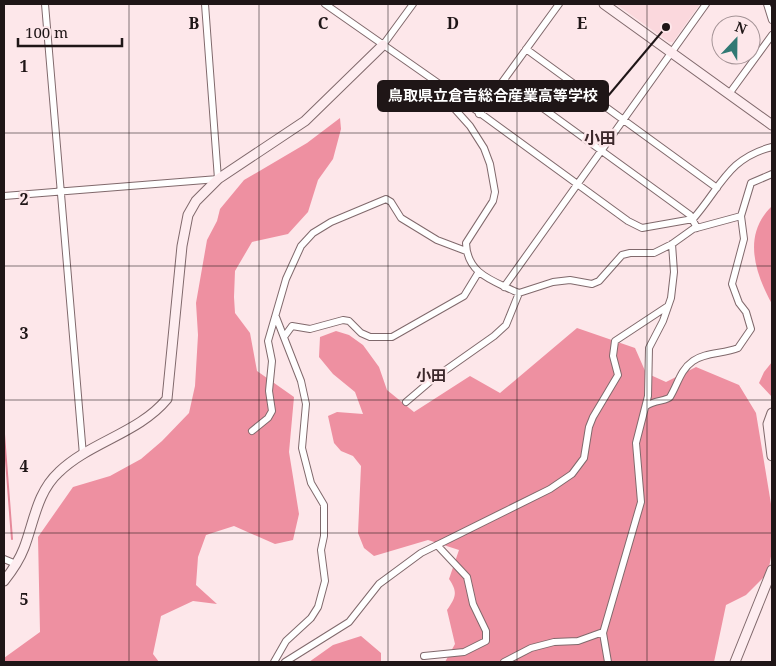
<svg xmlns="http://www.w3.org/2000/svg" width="776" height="666" viewBox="0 0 776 666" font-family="'Noto Serif','Noto Sans JP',serif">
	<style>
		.built { fill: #fbd8dd }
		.forest { fill: #ee90a1 }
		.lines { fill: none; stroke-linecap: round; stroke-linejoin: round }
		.stream { stroke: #e6899a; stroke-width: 2 }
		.street-casing { stroke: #80696c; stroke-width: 8 }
		.secondary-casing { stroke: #80696c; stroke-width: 11 }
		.street { stroke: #fff; stroke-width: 6 }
		.secondary { stroke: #feedf0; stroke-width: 9 }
		.rail-casing { stroke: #473c3d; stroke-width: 4 }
		.rail { stroke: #fde7ea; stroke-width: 2; stroke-dasharray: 5.5; stroke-linecap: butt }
		.grid { fill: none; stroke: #1f1617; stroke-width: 1; stroke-opacity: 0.55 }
		.labels { text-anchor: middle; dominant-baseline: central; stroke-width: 5; stroke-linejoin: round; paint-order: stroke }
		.neighbourhood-label { font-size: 15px; font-weight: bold; fill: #3c282b; stroke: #fde7ea }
		.quarter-label { font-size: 16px; font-weight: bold; fill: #3c282b; stroke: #fde7ea }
		.grid-label { font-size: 16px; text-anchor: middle; font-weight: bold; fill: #1f1617; stroke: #fde7ea; stroke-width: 5; stroke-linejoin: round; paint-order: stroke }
		.leader { fill: none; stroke: #1f1617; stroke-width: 2 }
		.callout-dot { fill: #1f1617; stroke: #fde7ea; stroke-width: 2 }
		.callout { fill: #1f1617; stroke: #1f1617; stroke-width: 2 }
		.callout-label { font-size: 15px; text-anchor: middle; font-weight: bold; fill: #fff }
	</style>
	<rect width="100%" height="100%" fill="#fde7ea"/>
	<path class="built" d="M616 4H700L673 42H669Z"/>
	<path class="forest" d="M340 118 341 129 333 159 318 180 308 212 288 234 252 242 235 271 234 297 235 313 250 333 257 371 294 397 289 452 299 514 293 540 275 544 234 526 206 535 198 557 196 585 217 604 193 601 161 616 153 654 159 662H4V658L40 632 38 537 73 487 110 476 141 459 162 441 189 413 195 386 198 335 196 303 207 240 217 221 220 209 244 180 307 143Z
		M772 206V304C755 273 742 235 772 206Z
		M577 328 635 348 646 373 666 382 696 367 739 385 756 413 772 510V551L768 573 746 595 726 605 714 662H445L455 644 447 610C456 597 458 592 449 579L459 550 428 540 374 556 364 548 358 533 361 466 353 456 341 451 334 443 328 416 337 412 363 414 355 392 333 374 319 357 320 337 336 331 349 335 363 345 379 367 387 390 414 412 470 376 500 393Z
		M772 362V397L759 383 764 372Z
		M361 636 381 653V662H309L333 645Z"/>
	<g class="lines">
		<path class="stream" d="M4 434 12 539"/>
		<defs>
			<path id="street" d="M45 4 83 455
				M325 4 458 97 628 221 642 228 693 219C721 187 728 158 772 147
				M767 4 772 20
				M383 45 413 4
				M526 49 717 188
				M504 80 690 215 697 228
				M448 91 453 107 470 126 484 148 490 164 495 192 493 201 466 243C467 273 491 280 514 291L519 293 553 282 570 280 592 284 599 281 622 255 630 253H654L672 244 693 229 741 216
				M729 94 772 35
				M479 114 559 4
				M4 196 218 179 205 4
				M504 287 706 4
				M284 337 292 326 310 329 343 320 349 321 361 333 370 337H392L464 296 478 273
				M406 402 433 379 494 336 506 325 519 293
				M646 406C654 400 667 401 670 397 678 384 680 370 693 361 705 352 724 354 738 348L751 329 746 312 739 303 732 284 744 239 741 216 751 183 772 174
				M252 431 268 418 272 411 269 391 272 361 268 341 286 279 301 246 313 233 331 222 386 199 391 202 401 218 437 240 466 251
				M4 559 16 564
				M424 656 464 652 486 641V631L473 604 467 577 437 545
				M274 662 286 641 311 618 318 607 325 581 321 550 324 536V505L311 483 302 448 306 404 301 381 276 317
				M285 662 349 622 379 584 421 553 550 489 572 474 584 458 589 427 593 417 618 375 613 356 615 341 668 306
				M504 662 531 648 554 642 578 641 603 632
				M608 662 603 633 641 502 636 443 648 396 649 348 663 321 671 298 674 272 672 244"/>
			<path id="secondary" d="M604 4 772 125
				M772 413 768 424 772 456
				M4 581C12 571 19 561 24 548 34 522 37 492 59 472 90 442 139 433 167 399L182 246 188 215 196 201 218 179 305 121 383 45
				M735 662 772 570"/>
		</defs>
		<use href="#street" class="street-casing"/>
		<use href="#secondary" class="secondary-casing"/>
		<use href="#street" class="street"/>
		<use href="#secondary" class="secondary"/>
		<defs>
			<path id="rail" d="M772 4V5"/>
		</defs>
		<use href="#rail" class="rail-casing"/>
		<use href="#rail" class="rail"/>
	</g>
	<path class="grid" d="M129 4V662M259 4V662M388 4V662M517 4V662M647 4V662M4 133H772M4 266H772M4 400H772M4 533H772"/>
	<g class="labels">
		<g class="neighbourhood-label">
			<text x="431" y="375">小田</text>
		</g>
		<g class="quarter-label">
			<text x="600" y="138">小田</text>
		</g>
	</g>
	<g class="grid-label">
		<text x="194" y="29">B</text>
		<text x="323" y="29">C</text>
		<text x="453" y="29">D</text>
		<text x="582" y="29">E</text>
		<text x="24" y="72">1</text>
		<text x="24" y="205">2</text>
		<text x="24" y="339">3</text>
		<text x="24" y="472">4</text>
		<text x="24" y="605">5</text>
	</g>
	<path class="leader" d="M666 27L608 96"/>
	<circle class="callout-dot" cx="666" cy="27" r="5"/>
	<rect class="callout" x="378" y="81" width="230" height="30" rx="5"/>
	<g class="callout-label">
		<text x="493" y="101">鳥取県立倉吉総合産業高等学校</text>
	</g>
	<rect width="776" height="666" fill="none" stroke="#1f1617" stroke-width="10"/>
	<g transform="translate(736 40) rotate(22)"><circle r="24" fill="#fde7ea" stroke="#a49396"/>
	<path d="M0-4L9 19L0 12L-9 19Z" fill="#317974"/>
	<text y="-8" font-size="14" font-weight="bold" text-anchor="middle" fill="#1f1617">N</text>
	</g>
	<path d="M18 38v8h104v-8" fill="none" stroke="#1f1617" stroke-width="2.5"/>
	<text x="25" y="38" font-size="15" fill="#1f1617" stroke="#fde7ea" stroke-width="4" paint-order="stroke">100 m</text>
</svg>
